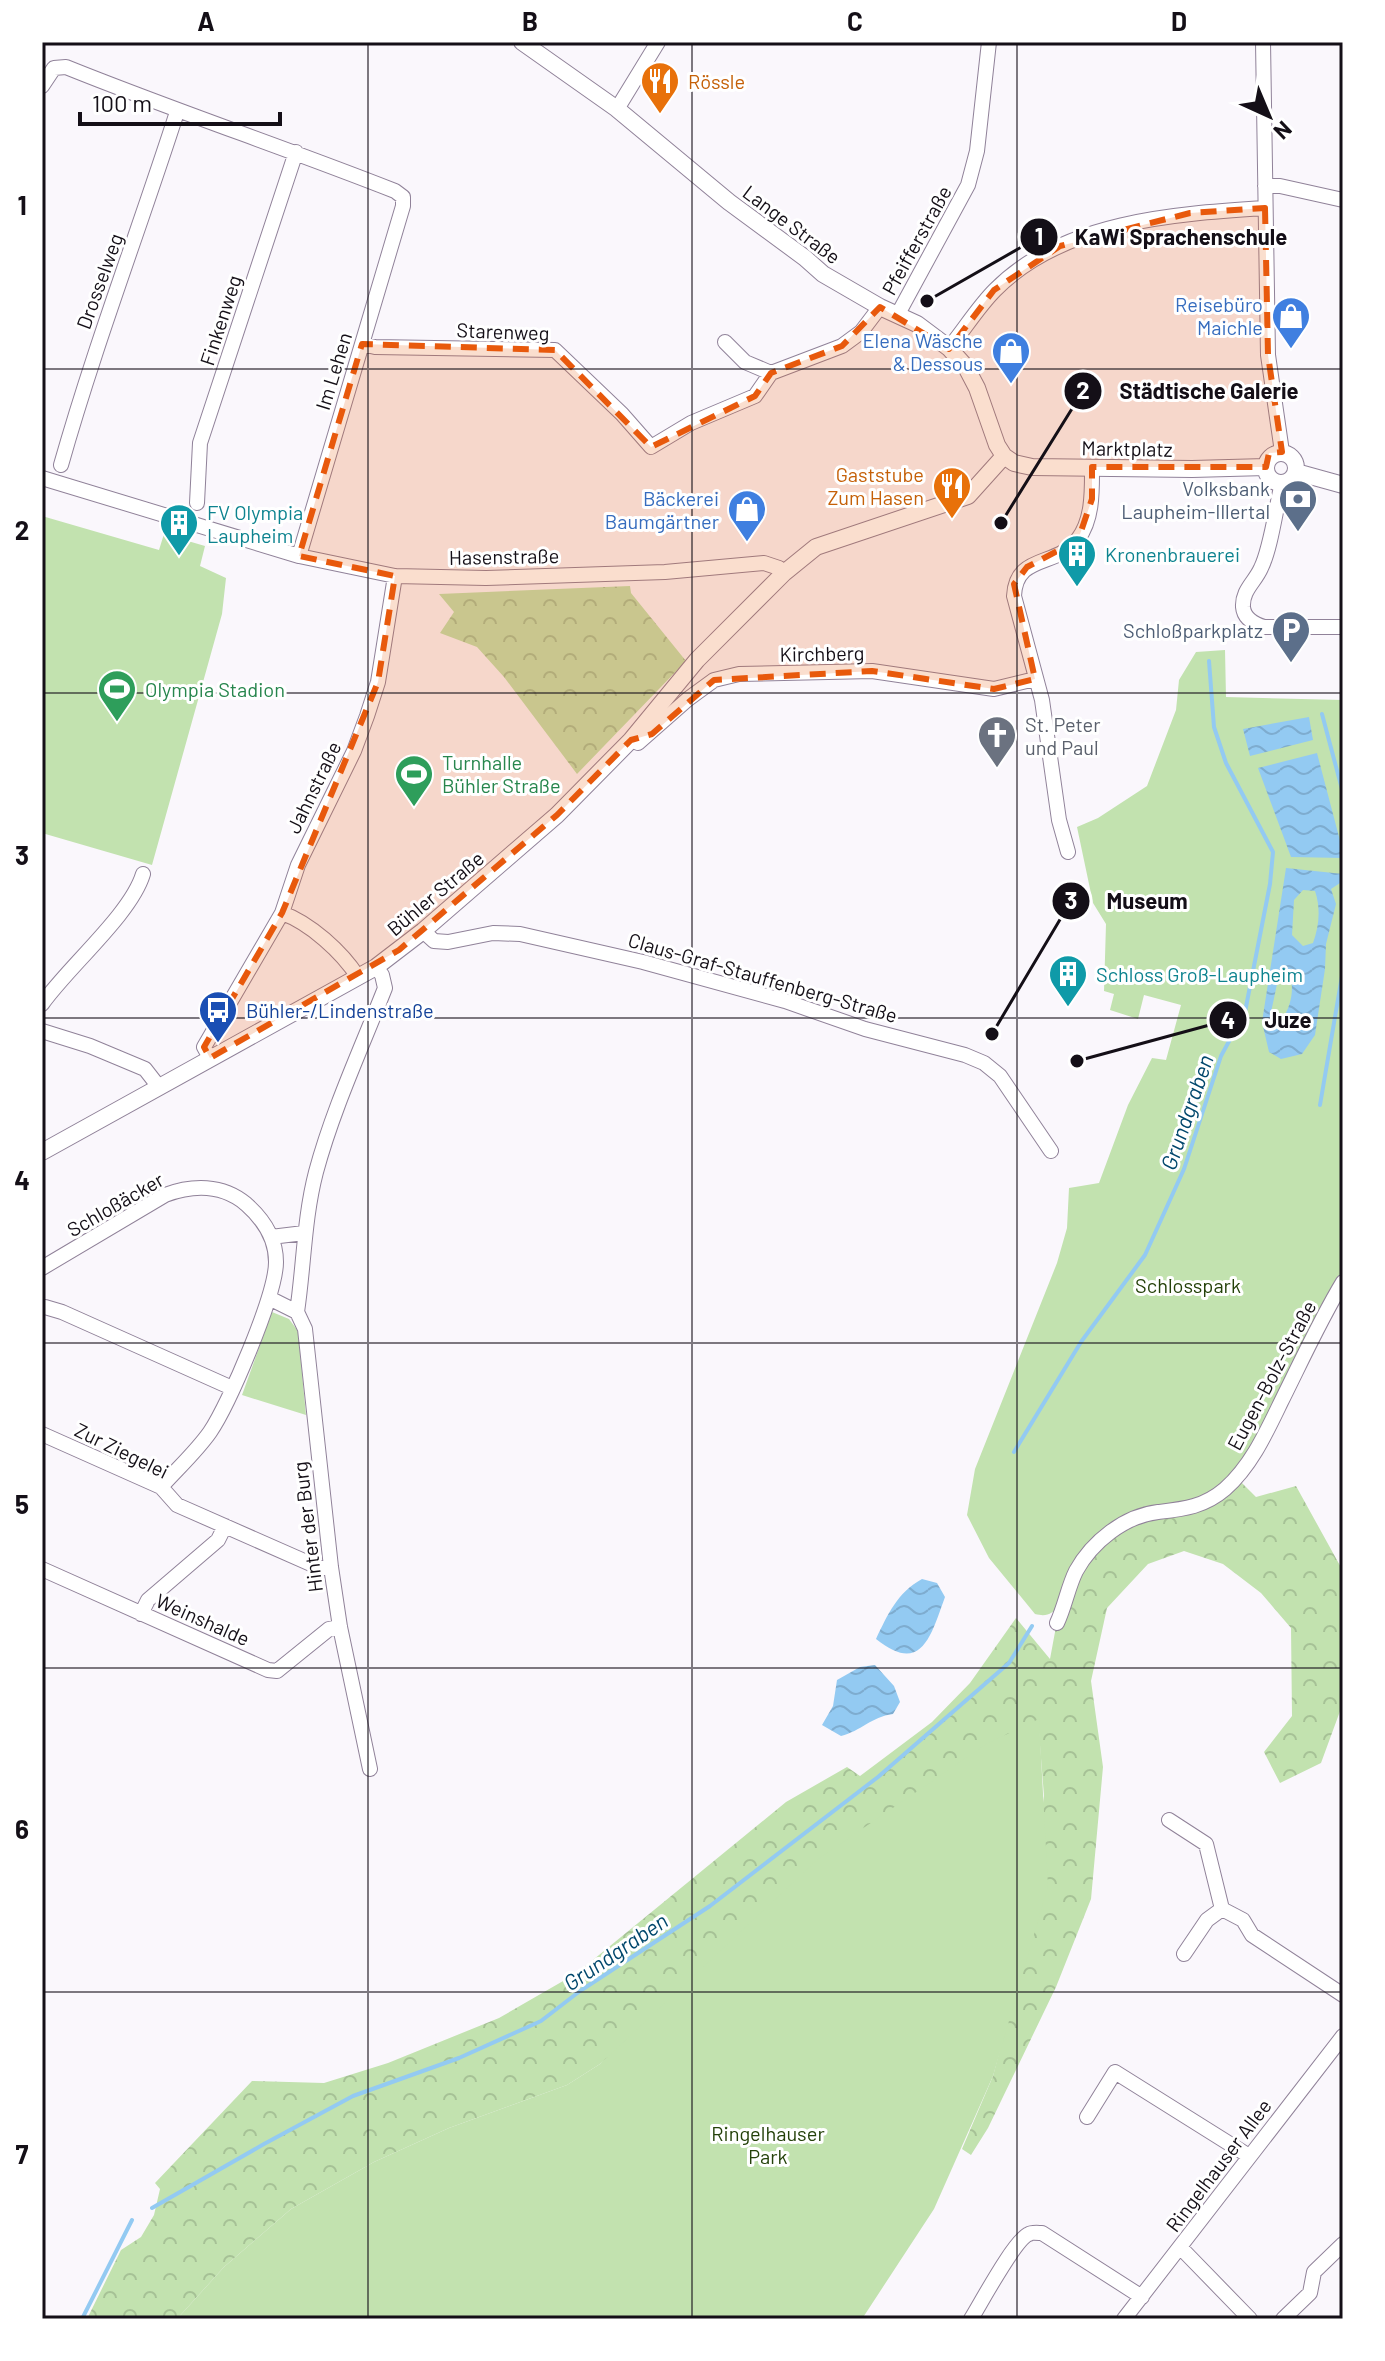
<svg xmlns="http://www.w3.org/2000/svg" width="1385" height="2361" viewBox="0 0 1385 2361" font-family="Barlow,sans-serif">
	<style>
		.forest { fill: url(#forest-crowns) }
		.park { fill: #c2e2af }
		.water { fill: url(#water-waves); fill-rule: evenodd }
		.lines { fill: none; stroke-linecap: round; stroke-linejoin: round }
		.stream { stroke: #93caf2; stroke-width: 4 }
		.minor-casing { stroke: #908299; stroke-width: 16 }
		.tertiary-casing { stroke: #908299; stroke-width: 18 }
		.minor { stroke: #fff; stroke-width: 14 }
		.tertiary { stroke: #fff; stroke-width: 16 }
		.marked { fill: #e8590c; fill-opacity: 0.2; stroke: #e8590c; stroke-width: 6; stroke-dasharray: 16 10; stroke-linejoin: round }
		.grid { fill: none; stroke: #140f17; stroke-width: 2; stroke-opacity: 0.55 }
		.labels { text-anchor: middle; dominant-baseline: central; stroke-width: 6; stroke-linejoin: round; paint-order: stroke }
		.food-label { font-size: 20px; fill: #c56008; stroke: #fff; text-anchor: start }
		.street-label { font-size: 20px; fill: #140f17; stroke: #fff }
		.shop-label { font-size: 20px; fill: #366cbe; stroke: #fff; text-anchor: end }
		.service-label { font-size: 20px; fill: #4e5e75; stroke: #fff; text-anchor: end }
		.culture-label { font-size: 20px; fill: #0d838f; stroke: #fff; text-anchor: start }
		.leisure-label { font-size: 20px; fill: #27864d; stroke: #fff; text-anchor: start }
		.worship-label { font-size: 20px; fill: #5b616d; stroke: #fff; text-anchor: start }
		.transit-label { font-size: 20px; fill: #164399; stroke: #fff; text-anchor: start }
		.park-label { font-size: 20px; fill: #244109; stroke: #fff }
		.water-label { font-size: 22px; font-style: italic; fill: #00476c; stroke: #fff }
		.leader { fill: none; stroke: #140f17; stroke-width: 3 }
		.callout-dot { fill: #140f17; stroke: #fff; stroke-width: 3 }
		.mark-label { font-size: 24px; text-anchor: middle; font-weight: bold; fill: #fff }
		.callout-label { font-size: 22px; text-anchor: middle; font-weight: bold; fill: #140f17; stroke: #fff; stroke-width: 6; stroke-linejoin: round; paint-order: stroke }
		.neatline { fill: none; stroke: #140f17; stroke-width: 3 }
		.grid-label { font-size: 26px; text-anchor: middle; font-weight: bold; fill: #140f17 }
	</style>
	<defs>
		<pattern id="forest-crowns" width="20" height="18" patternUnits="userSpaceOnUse" patternTransform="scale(2)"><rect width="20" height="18" fill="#c2e2af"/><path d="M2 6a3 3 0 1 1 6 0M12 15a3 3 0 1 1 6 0" fill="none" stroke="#a6c196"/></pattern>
		<pattern id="water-waves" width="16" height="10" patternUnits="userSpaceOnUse" patternTransform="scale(2)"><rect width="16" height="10" fill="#93caf2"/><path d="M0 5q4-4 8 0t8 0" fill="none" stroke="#7eaccf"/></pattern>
	</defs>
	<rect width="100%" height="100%" fill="#faf7fc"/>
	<path class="forest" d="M630 586 631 593 686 661 577 774 504 677 477 647 440 633 454 612 439 594Z
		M1242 1483 1256 1497 1296 1486 1343 1571V1703L1321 1763 1280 1783 1264 1752 1292 1716 1291 1628 1261 1593 1223 1564 1184 1551 1148 1564 1107 1608 1091 1681 1103 1767 1091 1899 1056 1987 988 2128 971 2155 962 2149 993 2076 1017 1985 1044 1796 1038 1720 600 2064 567 2085 449 2128 374 2162 291 2209 224 2267 177 2319H87L121 2250 141 2237 154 2215 160 2189 155 2183 252 2081 324 2083 388 2063 499 2018 577 1973 786 1802 847 1767 860 1776 932 1722 970 1683 1016 1618 1050 1659 1060 1605 1107 1530 1222 1487Z"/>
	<path class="park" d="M42 516 159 550 164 534 205 546 200 566 226 578 222 614 152 865 42 833Z
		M1225 650 1226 697 1343 700V1276L1239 1470 1197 1503 1107 1530 1060 1605C1052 1614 1047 1617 1035 1614L989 1558 967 1515 975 1469 1057 1263 1067 1228 1069 1188 1099 1183 1128 1105 1152 1058 1166 1060 1181 1005 1144 995 1138 1019 1110 1010 1114 994 1104 991 1106 924 1093 903 1077 827 1098 818 1147 786 1176 710 1179 680 1196 652Z
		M272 1312 289 1319 298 1331 306 1415 242 1395Z
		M1039 1719 1048 1886 993 2076 934 2209 862 2319H177L224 2267 291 2209 374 2162 449 2128 567 2085 600 2064 818 1859 988 1743Z"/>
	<path class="water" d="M1309 717 1313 740 1250 756 1243 729Z
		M1317 753 1343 852V858L1291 857 1258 768Z
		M1286 868 1343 874V881L1331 889 1336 904 1326 944 1325 969 1315 1035 1302 1054 1281 1059 1269 1052 1262 1022ZM1303 890 1315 891C1321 909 1319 926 1313 943L1303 946 1292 935 1294 900ZM1290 973C1295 994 1290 1009 1278 1026L1272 1028 1269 1022 1277 984 1284 974Z
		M922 1579 937 1583 945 1597C931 1635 922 1676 876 1639 888 1614 897 1593 922 1579Z
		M875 1665 894 1686 900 1702 893 1714C871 1717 861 1731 841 1736L822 1725 833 1706 837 1680 860 1667Z"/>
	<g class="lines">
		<path class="stream" d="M1322 714 1343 793
			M1320 1105 1343 970
			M1014 1452 1081 1342 1145 1255 1184 1169 1221 1056 1245 1012 1270 884 1273 852 1226 763 1214 727 1209 661
			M152 2208 264 2144 353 2096 459 2058 541 2021 580 1991 710 1906 878 1777 1009 1663 1032 1626
			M82 2319 132 2220"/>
		<defs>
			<path id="minor" d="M1263 42 1268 355 1282 452
				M42 86 54 68 66 67C175 111 286 148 395 191L403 197V206L299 556
				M617 109 658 42
				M1265 186H1280L1343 200
				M898 314 968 185 977 151 989 42
				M725 342 745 362 771 373
				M362 344 375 347 555 350 622 414 651 447 691 423 755 396 771 373 842 346 861 332 880 307
				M949 348C964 330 978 307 995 290 1063 221 1173 214 1265 208
				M61 465C95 345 139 230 177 112
				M42 478 299 556 395 576 486 578 665 572 764 563 779 568 784 573
				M1282 483C1276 507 1271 548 1261 568 1255 582 1242 590 1243 607 1244 619 1254 624 1264 627H1343
				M197 503 200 443 296 152
				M631 740 638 743 688 699 714 680 739 674 872 671 994 689 1035 679
				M1068 852 1059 820 1042 700 1014 596C1016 553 1057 568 1078 539 1093 519 1092 491 1092 467
				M423 931 434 941 448 942 493 933 520 934 643 962 785 1001 865 1029 965 1055 984 1063 1000 1076 1051 1151
				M358 977C342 952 310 923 282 913L298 865 354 751 367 716 378 682 395 576
				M42 1004C69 966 131 914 143 874
				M42 1031 90 1046 145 1069 159 1087
				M210 1058 204 1047 282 913
				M271 1237 304 1233
				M42 1268 165 1195C192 1185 222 1184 246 1204 263 1219 276 1239 276 1262 276 1295 229 1404 210 1432 196 1452 177 1469 161 1487
				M269 1298 297 1312 305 1329 331 1567 340 1627 370 1769
				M45 1307 62 1312 232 1388
				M297 1312C304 1265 304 1218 316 1172 333 1109 361 1049 385 988L382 975 376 967
				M42 1434 161 1487 177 1505 320 1568 331 1567
				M42 1569 268 1670 277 1671 329 1629 340 1627
				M141 1614 148 1600 218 1540 225 1526
				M1057 1623C1065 1606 1068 1587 1076 1571 1092 1542 1124 1516 1158 1512 1184 1509 1204 1507 1225 1489 1251 1466 1266 1433 1281 1402 1301 1362 1320 1320 1343 1282
				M1169 1820 1206 1844 1222 1909 1243 1920 1252 1935 1343 1995
				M1184 1954 1207 1920 1222 1909
				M1087 2117 1115 2072 1249 2156
				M1180 2247 1250 2319
				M971 2319C981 2303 1015 2239 1029 2234 1032 2232 1039 2233 1042 2233L1142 2297
				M1124 2319 1343 2036
				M1283 2319 1310 2293 1314 2272 1343 2244"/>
			<path id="tertiary" d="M522 42 617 109 729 202 805 258 823 274 880 307 917 324 949 348 966 367 977 388 997 445 1004 456 1014 463 1032 467 1192 469 1266 467
				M1266 468a15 15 0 1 1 30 0a15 15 0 1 1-30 0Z
				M1296 472 1343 485
				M42 1152 376 967 423 931 557 815 631 740 697 660 784 573 816 547 968 496 1004 456"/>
		</defs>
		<use href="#minor" class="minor-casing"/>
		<use href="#tertiary" class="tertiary-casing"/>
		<use href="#minor" class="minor"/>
		<use href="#tertiary" class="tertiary"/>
	</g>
	<path class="marked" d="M1265 208 1268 355 1282 452 1269 453 1266 467H1092V499L1078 540 1027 567 1014 584 1035 679 994 689 872 671 714 680 652 734 631 740 557 815 399 950 210 1058 204 1047 282 913 378 682 395 576 299 556 362 344 555 350 651 447 755 396 771 373 842 346 880 307 949 349 994 290 1060 246 1190 213Z"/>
	<path class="grid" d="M368 42V2319M692 42V2319M1017 42V2319M42 369H1343M42 693H1343M42 1018H1343M42 1343H1343M42 1668H1343M42 1992H1343"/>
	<defs>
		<symbol id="restaurant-pin" viewBox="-11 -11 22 30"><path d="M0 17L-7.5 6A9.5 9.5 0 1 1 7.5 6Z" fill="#e8710a" stroke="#fff"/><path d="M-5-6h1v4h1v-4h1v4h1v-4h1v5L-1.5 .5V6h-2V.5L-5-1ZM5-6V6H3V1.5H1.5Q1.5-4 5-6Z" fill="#fff"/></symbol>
		<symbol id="shop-pin" viewBox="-11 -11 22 30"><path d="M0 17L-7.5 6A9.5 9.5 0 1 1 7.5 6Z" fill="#3f7fe0" stroke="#fff"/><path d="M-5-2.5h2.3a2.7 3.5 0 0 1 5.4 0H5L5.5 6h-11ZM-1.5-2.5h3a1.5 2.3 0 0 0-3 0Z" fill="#fff"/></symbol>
		<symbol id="bank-pin" viewBox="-11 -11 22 30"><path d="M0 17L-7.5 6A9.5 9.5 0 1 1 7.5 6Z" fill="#5c6f8a" stroke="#fff"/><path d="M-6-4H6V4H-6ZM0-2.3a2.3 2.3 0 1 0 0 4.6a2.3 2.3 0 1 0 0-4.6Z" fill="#fff"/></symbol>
		<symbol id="building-pin" viewBox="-11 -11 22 30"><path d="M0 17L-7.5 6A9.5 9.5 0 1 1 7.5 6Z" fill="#0f9aa8" stroke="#fff"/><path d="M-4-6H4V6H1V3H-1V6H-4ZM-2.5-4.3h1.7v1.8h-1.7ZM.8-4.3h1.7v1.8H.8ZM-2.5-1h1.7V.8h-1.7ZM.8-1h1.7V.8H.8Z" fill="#fff"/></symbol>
		<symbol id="parking-pin" viewBox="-11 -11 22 30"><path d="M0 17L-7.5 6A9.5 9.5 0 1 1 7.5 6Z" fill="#5c6f8a" stroke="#fff"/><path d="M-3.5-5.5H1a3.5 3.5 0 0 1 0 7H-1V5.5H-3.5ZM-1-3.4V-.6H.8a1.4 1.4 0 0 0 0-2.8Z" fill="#fff"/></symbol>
		<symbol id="stadium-pin" viewBox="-11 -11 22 30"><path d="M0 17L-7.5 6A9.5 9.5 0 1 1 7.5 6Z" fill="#2e9e5b" stroke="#fff"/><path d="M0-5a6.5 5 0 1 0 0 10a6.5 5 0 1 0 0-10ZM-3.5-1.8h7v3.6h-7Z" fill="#fff"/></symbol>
		<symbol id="church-pin" viewBox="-11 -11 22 30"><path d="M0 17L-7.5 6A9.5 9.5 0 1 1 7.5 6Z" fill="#6b7280" stroke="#fff"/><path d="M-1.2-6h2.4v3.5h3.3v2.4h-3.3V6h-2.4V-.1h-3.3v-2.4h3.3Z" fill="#fff"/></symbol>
		<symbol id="bus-pin" viewBox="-11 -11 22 30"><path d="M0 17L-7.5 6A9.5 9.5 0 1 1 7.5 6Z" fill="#1a4fb4" stroke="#fff"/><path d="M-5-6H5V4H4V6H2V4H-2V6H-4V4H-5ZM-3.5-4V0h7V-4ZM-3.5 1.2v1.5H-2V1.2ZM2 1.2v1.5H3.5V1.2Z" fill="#fff"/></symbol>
	</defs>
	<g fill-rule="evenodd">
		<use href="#restaurant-pin" x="638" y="59" width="44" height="60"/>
		<use href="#shop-pin" x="1269" y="294" width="44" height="60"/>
		<use href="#shop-pin" x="989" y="329" width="44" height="60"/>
		<use href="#restaurant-pin" x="930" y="464" width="44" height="60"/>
		<use href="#bank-pin" x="1276" y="477" width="44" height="60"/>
		<use href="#shop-pin" x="725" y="487" width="44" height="60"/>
		<use href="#building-pin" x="157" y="501" width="44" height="60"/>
		<use href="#building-pin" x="1055" y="532" width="44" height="60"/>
		<use href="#parking-pin" x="1269" y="608" width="44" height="60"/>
		<use href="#stadium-pin" x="95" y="667" width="44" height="60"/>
		<use href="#church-pin" x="975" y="713" width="44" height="60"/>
		<use href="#stadium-pin" x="392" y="752" width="44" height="60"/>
		<use href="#building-pin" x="1046" y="952" width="44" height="60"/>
		<use href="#bus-pin" x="196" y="988" width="44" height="60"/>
	</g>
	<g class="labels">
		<g class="food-label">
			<text x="688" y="81">Rössle</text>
			<text x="924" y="474" text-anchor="end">Gaststube<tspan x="924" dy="23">Zum Hasen</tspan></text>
		</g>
		<g class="street-label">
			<text transform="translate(792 224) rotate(37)">Lange Straße</text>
			<text transform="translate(916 240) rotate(-61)">Pfeifferstraße</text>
			<text transform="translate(99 281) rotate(-70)">Drosselweg</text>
			<text transform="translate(220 320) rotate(-72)">Finkenweg</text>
			<text transform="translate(503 331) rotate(2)">Starenweg</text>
			<text transform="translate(333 371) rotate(-73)">Im Lehen</text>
			<text transform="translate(1127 448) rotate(1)">Marktplatz</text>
			<text transform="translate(504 556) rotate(-1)">Hasenstraße</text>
			<text transform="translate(822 653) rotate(-1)">Kirchberg</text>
			<text transform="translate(313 787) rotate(-64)">Jahnstraße</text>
			<text transform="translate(435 893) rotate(-40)">Bühler Straße</text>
			<text transform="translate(763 977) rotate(16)">Claus-Graf-Stauffenberg-Straße</text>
			<text transform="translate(115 1204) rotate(-30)">Schloßäcker</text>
			<text transform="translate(1271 1375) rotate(-62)">Eugen-Bolz-Straße</text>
			<text transform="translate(122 1450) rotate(26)">Zur Ziegelei</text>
			<text transform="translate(307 1527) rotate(-97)">Hinter der Burg</text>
			<text transform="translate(203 1619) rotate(24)">Weinshalde</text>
			<text transform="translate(1218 2165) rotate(-53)">Ringelhauser Allee</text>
		</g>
		<g class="shop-label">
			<text x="1263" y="304">Reisebüro<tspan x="1263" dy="23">Maichle</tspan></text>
			<text x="983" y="340">Elena Wäsche<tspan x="983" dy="23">&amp; Dessous</tspan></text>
			<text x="719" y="498">Bäckerei<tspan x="719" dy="23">Baumgärtner</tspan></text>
		</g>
		<g class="service-label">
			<text x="1270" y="488">Volksbank<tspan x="1270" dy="23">Laupheim-Illertal</tspan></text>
			<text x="1263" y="630">Schloßparkplatz</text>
		</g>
		<g class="culture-label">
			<text x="207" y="512">FV Olympia<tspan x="207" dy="23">Laupheim</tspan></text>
			<text x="1105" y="554">Kronenbrauerei</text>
			<text x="1096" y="974">Schloss Groß-Laupheim</text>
		</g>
		<g class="leisure-label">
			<text x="145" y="689">Olympia Stadion</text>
			<text x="442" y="762">Turnhalle<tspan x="442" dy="23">Bühler Straße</tspan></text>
		</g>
		<g class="worship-label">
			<text x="1025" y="724">St. Peter<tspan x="1025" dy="23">und Paul</tspan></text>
		</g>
		<g class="transit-label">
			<text x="246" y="1010">Bühler-/Lindenstraße</text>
		</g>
		<g class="park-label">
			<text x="1188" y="1285">Schlosspark</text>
			<text x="768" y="2133">Ringelhauser<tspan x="768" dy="23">Park</tspan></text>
		</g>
		<g class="water-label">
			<text transform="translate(1186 1112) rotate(-71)">Grundgraben</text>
			<text transform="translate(615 1951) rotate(-34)">Grundgraben</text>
		</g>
	</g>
	<path class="leader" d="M927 301L1039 237M1001 523L1083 391M992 1034L1071 901M1077 1061L1228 1020"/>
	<g class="callout-dot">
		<circle cx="927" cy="301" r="8"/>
		<circle cx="1001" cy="523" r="8"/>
		<circle cx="992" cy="1034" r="8"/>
		<circle cx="1077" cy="1061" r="8"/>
		<circle cx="1039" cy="237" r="20"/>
		<circle cx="1083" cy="391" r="20"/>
		<circle cx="1071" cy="901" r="20"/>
		<circle cx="1228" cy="1020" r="20"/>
	</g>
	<g class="mark-label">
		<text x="1039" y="245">1</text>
		<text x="1083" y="399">2</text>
		<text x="1071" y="909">3</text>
		<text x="1228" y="1029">4</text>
	</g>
	<g class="callout-label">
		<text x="1181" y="245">KaWi Sprachenschule</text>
		<text x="1209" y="399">Städtische Galerie</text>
		<text x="1147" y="909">Museum</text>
		<text x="1288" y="1028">Juze</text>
	</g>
	<rect width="1385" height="2361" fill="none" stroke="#ffffff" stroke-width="88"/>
	<g transform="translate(1269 116) rotate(136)" stroke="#ffffff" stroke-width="6" paint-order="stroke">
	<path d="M0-6L14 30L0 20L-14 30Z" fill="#140f17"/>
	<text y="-12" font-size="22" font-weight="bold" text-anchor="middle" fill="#140f17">N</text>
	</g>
	<path d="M80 112v12h200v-12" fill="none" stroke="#140f17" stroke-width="4"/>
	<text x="92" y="112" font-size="24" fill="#140f17" stroke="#ffffff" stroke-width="6" paint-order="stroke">100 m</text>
	<rect x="44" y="44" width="1297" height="2273" class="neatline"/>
	<g class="grid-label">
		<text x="206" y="31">A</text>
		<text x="530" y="31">B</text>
		<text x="855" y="31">C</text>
		<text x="1179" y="31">D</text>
		<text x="22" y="215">1</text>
		<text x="22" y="540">2</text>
		<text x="22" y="865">3</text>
		<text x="22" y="1190">4</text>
		<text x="22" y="1514">5</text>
		<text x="22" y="1839">6</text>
		<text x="22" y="2164">7</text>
	</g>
</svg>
